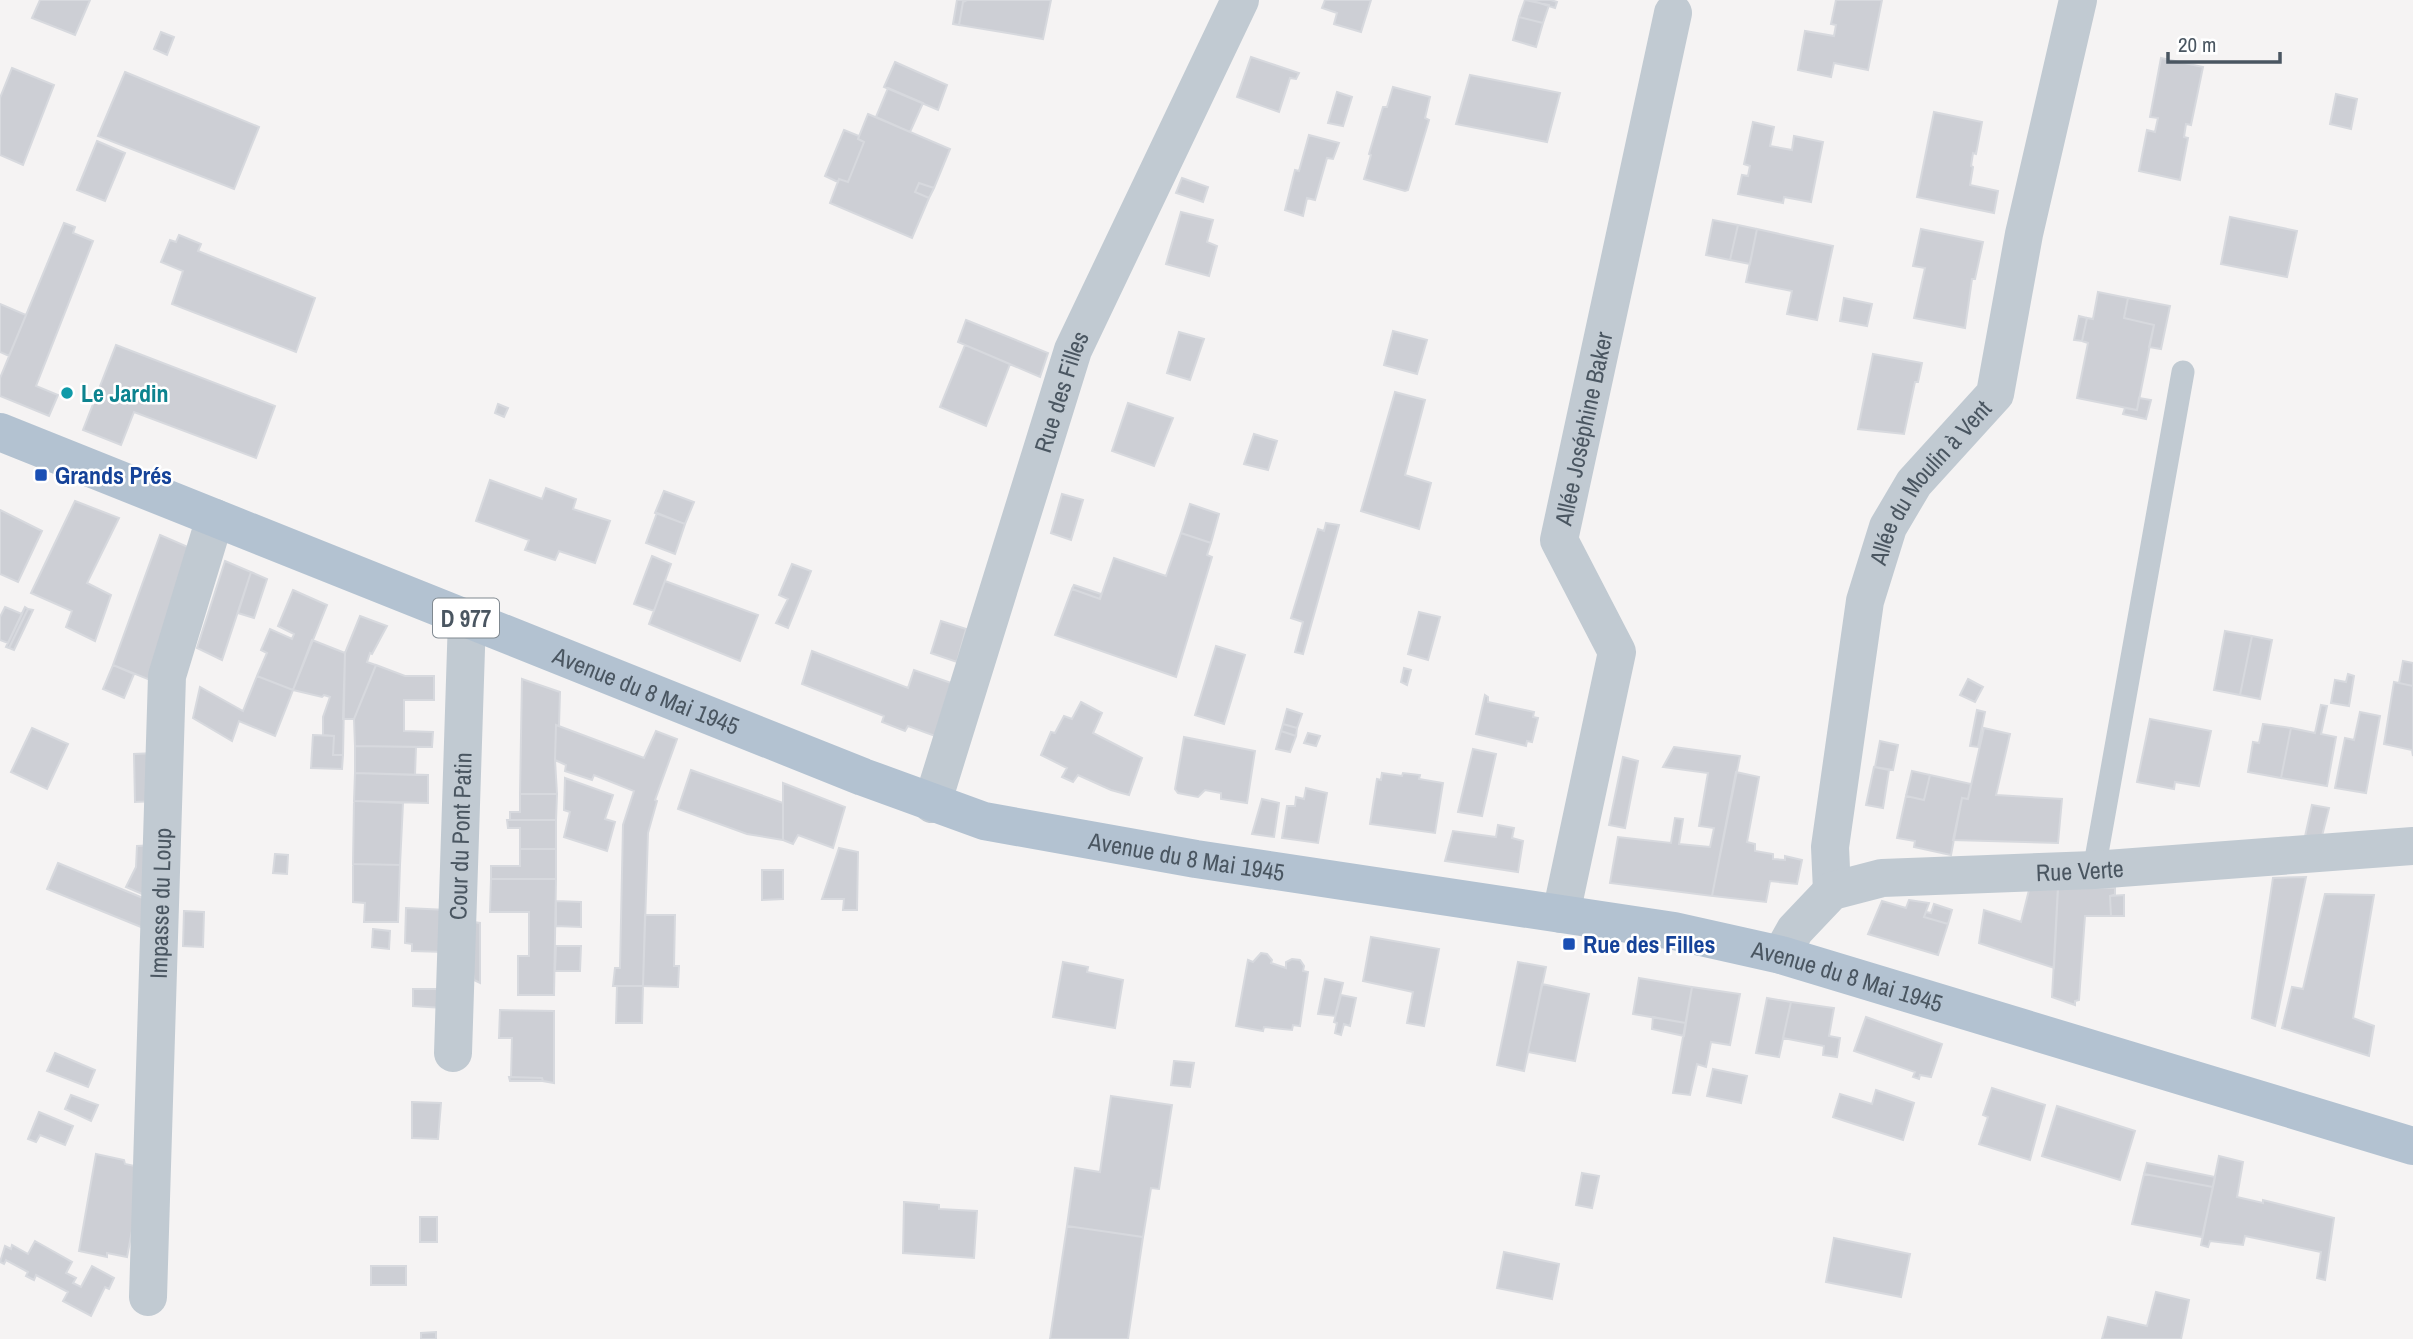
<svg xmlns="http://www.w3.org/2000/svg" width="2413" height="1339" viewBox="0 0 2413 1339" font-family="'Archivo Narrow',sans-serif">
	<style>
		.building { fill: #cdcfd5; stroke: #d7d9de; stroke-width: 2 }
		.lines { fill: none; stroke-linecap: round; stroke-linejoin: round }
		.service { stroke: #c1cad2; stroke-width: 23 }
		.minor { stroke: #c1cad2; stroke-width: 38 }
		.primary { stroke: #b3c2d1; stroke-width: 38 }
		.culture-dot { fill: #0f9aa8; stroke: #fff; stroke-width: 2.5 }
		.transit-dot { fill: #1a4fb4; stroke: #fff; stroke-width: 2.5 }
		.labels { text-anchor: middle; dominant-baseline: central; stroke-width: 5; stroke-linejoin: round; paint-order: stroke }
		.shield { fill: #fff; stroke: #808990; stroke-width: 2 }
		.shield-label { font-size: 23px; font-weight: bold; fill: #4a5661 }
		.culture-label { font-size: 24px; font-weight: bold; fill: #0d838f; stroke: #fff; text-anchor: start }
		.street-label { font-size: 24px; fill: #4a5661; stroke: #fff }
		.transit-label { font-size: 24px; font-weight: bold; fill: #164399; stroke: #fff; text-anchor: start }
	</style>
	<rect width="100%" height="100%" fill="#f5f3f3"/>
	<path class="building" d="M40 0H90L75 35 32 18Z
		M957 0H967L963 2 959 25 953 24Z
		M967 0H1051L1043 39 959 25 963 2Z
		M1325 0H1371L1361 32 1334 24 1337 13 1322 8Z
		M1525 0 1549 5 1543 23 1519 17Z
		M1530 0H1551L1557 2 1555 8Z
		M1836 0H1882L1868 70 1834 63 1831 77 1798 70 1805 31 1834 36 1836 25 1831 24Z
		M1519 17 1543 23 1536 47 1513 40Z
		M161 32 174 37 167 55 154 49Z
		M1251 57 1299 73 1296 79 1290 78 1279 112 1237 97Z
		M2161 58 2203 67 2191 125 2186 124 2184 137 2188 138 2180 180 2139 171 2147 130 2155 132 2158 118 2150 117Z
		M895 62 947 85 938 110 884 87Z
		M12 68 54 85 23 165 0 155V98Z
		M125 72 259 127 234 189 98 136Z
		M1470 75 1560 93 1547 142 1456 124Z
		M1393 87 1430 97 1425 118 1429 120 1408 190 1405 191 1364 179 1371 155 1369 154 1383 107H1387Z
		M888 88 923 103 910 132 876 117Z
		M1337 92 1352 97 1343 126 1328 123Z
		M2336 94 2357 99 2351 129 2330 124Z
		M1934 112 1982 122 1976 154 1973 153 1971 166 1973 167 1970 185 1998 191 1994 213 1917 197Z
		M868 114 950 149 934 188 919 183 915 192 929 198 912 238 830 203 839 179 848 182 864 142 858 139Z
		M1753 122 1774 127 1770 146 1792 150 1794 136 1823 142 1811 202 1784 197 1783 203 1738 194 1742 175 1748 176 1750 166 1744 164Z
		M844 130 859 136 858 139 864 142 848 182 839 179 838 182 825 176Z
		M1309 135 1339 143 1333 159 1327 158 1315 200 1307 198 1303 216 1285 210 1295 170 1299 171Z
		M97 141 125 153 105 201 77 190Z
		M1182 178 1208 187 1203 202 1176 193Z
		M919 183 934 188 929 198 915 192Z
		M1181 212 1213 220 1207 242 1217 246 1209 276 1166 264Z
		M2230 217 2297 231 2287 277 2221 264Z
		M1713 220 1738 225 1730 260 1706 255Z
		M64 223 75 227 73 233 93 241 36 386 58 395 49 416 0 396V378Z
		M1738 225 1757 229 1750 264 1730 260Z
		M1757 229 1833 246 1817 320 1787 314 1792 291 1746 282Z
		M1921 229 1983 242 1975 279H1972L1965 328 1914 318 1925 268 1913 266Z
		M179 235 201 244 198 251 315 298 296 352 172 304 183 271 161 262 170 240 176 242Z
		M2098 292 2128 298 2124 318 2154 325 2137 410 2077 398 2088 343 2082 341 2087 318 2093 319Z
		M1844 298 1872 304 1867 326 1840 321Z
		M2128 298 2170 306 2161 349 2149 347 2154 325 2124 318Z
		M0 304 26 315 9 356 0 352Z
		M2079 316 2087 318 2082 341 2074 340Z
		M966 320 1048 353 1040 377 958 342Z
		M1393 331 1427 340 1417 374 1384 365Z
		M1179 332 1204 339 1190 380 1167 373Z
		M116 345 275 406 256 458 134 412 121 445 83 430Z
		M965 345 1010 364 986 426 940 407Z
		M1873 354 1922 363 1918 382H1915L1904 434 1858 429Z
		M1395 392 1425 400 1405 475 1431 483 1419 529 1361 511Z
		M2139 398 2151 400 2146 419 2123 414 2125 408 2137 410Z
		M1128 403 1173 418 1154 466 1112 451Z
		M498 404 508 408 504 417 495 413Z
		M1254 434 1277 441 1268 470 1244 464Z
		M490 480 542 499 546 488 576 499 573 509 610 521 595 563 559 551 555 560 525 550 529 540 476 521Z
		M664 491 694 502 685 524 655 513Z
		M1062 494 1083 500 1071 540 1051 533Z
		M75 501 119 518 87 583 111 595 95 641 66 627 72 611 31 593Z
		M1190 504 1219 514 1211 543 1181 533Z
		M0 510 42 531 18 582 0 574Z
		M657 513 685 524 675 554 646 543Z
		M1326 523 1339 525 1303 654 1295 652 1303 622 1291 618 1318 529 1324 531Z
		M1181 533 1211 543 1207 555 1212 557 1176 677 1055 635 1072 589 1100 599 1114 558 1166 576Z
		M160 535 188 547 155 682 113 665Z
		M652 556 671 564 654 611 634 604Z
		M225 561 251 572 222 660 197 648Z
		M792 564 811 571 788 628 776 623 788 599 779 595Z
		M251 572 267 579 254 618 238 613Z
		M665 581 758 615 740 661 649 624Z
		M1074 585 1101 594 1100 599 1072 589Z
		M293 590 327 605 293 690 257 676 267 653 261 650 270 629 292 639 294 634 278 626Z
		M5 607 22 614 8 643 0 640V617Z
		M25 607 28 609 9 648 6 647Z
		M28 609 33 610 14 650 9 648Z
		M1419 612 1440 617 1428 660 1408 654Z
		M360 616 387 626 372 654 370 653 367 662 376 665 354 719H343L345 653Z
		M941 621 966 629 957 662 931 653Z
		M2225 631 2252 636 2240 695 2214 690Z
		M2252 636 2272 640 2260 699 2240 695Z
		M312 640 345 653 343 755H333L334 736 323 735V717L330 697 324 695 322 697 293 690Z
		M1216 646 1245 655 1224 724 1195 715Z
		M812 651 908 688 914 670 951 683 935 736 908 726 905 731 882 722 884 716 802 684Z
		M2403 661 2413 663V686L2399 683Z
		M113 665 134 674 124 698 103 689Z
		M376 665 405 676H434V700H404V731L433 732 432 747 355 746 354 719Z
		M1404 668 1411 670 1407 685 1401 682Z
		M2348 674 2354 676 2349 706 2331 703 2335 680 2346 682Z
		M257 676 293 690 275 736 239 721 232 741 193 718 200 687 243 711Z
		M522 679 560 692 559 726 556 725 555 760 557 794H520Z
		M1968 679 1983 687 1975 702 1960 695Z
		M2394 682 2413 686V756L2412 750 2384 744Z
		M1485 695 1488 697V702L1534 712 1533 717 1538 718 1532 742 1527 741 1526 746 1476 734Z
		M1081 702 1102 713 1093 733 1142 758 1129 795 1111 790 1078 775 1073 782 1062 777 1067 768 1041 755 1051 732 1055 733 1064 716 1072 719Z
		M2321 705 2327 706 2321 734 2336 737 2327 786 2281 778 2291 728 2315 733Z
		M1287 709 1302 714 1297 728 1283 724Z
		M1977 710 1985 712 1978 747 1970 746Z
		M2360 712 2380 716 2366 793 2335 788 2345 738 2354 740Z
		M2150 719 2211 731 2199 786 2175 782 2174 789 2137 782Z
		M1283 724 1297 728 1296 736 1281 731Z
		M2263 724 2291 728 2281 778 2248 772 2253 742 2259 743Z
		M556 725 644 758 656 731 677 739 655 800 657 801 648 833 643 986H613L615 968H620L623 825 634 791 594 775 592 780 565 771 566 765 555 760Z
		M32 728 68 744 47 789 11 772Z
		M1984 728 2010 734 1996 795 2062 799 2058 843 1953 840 1962 798 1968 799Z
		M1281 731 1296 736 1290 752 1276 749Z
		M1308 733 1320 736 1316 746 1304 743Z
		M313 735 334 736 333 755H343L342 769 311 768Z
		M1184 737 1255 751 1247 803 1221 799V793L1205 790 1198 797 1178 793 1175 789Z
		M1880 741 1898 745 1893 770 1875 767Z
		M355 746 416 747 415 775 355 773Z
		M1674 747 1740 756 1712 896 1610 883 1618 837 1671 843 1675 818 1683 819 1679 844 1710 847 1714 828 1699 826 1708 773 1663 767Z
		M1473 749 1496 754 1482 816 1458 812Z
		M155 753 156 801 135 802 134 754Z
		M1623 757 1638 761 1625 828 1609 825Z
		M1874 767 1889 770 1883 808 1866 805Z
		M691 770 783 803V840L747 834 678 809Z
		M1912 771 1930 775 1924 800 1906 796Z
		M1736 772 1759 777 1747 842 1755 844V851L1773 854V859L1785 860V856L1802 860 1797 884 1770 881 1766 902 1712 896Z
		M355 773 428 775V803L354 801Z
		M1382 773 1402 776 1403 773 1420 775 1419 779 1443 783 1435 833 1370 824 1377 779 1381 780Z
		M1930 775 1971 784 1968 799 1962 798 1951 855 1914 847 1915 841 1897 838 1906 796 1924 800Z
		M565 778 613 795 605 819 615 822 607 851 564 837 570 812 564 810Z
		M783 783 845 807 833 848 798 835 793 844 783 840Z
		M1306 788 1327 793 1318 843 1282 838 1287 806H1295L1296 797 1304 799Z
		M520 794H557L556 820H510V812H520Z
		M1262 799 1279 803 1274 837 1252 834Z
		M354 801 403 803 400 865 353 864Z
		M2312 805 2329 808 2321 840 2304 841Z
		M507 820H556V849H520V828H508Z
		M1498 825 1514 828 1512 838 1523 841 1518 872 1445 861 1453 831 1496 837Z
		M156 845V900L126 887 136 867 137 846Z
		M839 848 858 852 857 910H843L844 899H822Z
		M520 849H556V879H491V866H520Z
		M275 854 288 855 287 874 273 873Z
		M58 863 155 903 151 931 47 889Z
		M353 864 400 865 398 922H364L365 903 353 902Z
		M762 870H783V899L762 900Z
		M2306 877 2275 1026 2252 1018 2273 878Z
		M491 879H556L554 995H518V956H529V912H490Z
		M2058 886 2115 888V895L2110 896 2111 916H2085L2079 1000 2075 1001V1005L2052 997Z
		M2058 889 2054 968 1979 943 1984 910 2021 922 2029 890Z
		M2325 894 2374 895 2353 1018 2374 1026 2369 1056 2282 1028 2292 987 2303 989Z
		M2124 895V916H2111L2110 896Z
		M1909 900 1929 903 1924 917 1948 924 1938 955 1868 934 1882 901 1906 908Z
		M556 901 581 902V927L556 926Z
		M1934 904 1952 910 1948 924 1924 917 1926 912 1931 913Z
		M406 908 447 910 445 952 412 951V944L405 943Z
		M184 911 204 912 203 947 183 946Z
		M645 915H675L674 966H679L678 987 643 986Z
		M465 921 480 923V983L474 980Z
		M373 929 390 931 389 949 372 947Z
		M1371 937 1439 949 1424 1026 1407 1023 1413 992 1363 981Z
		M556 946H581L580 971H555Z
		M1261 953 1267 954 1272 960 1271 963 1286 968V962L1292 959 1300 960 1304 966 1303 971 1308 972 1300 1026 1293 1025 1292 1030 1264 1027 1263 1031 1236 1026 1248 960 1253 962Z
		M1063 962 1088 967 1087 972 1123 980 1115 1028 1053 1017Z
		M1518 962 1546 967 1524 1071 1497 1065Z
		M1639 978 1692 987 1686 1023 1633 1014Z
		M1325 979 1343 983 1335 1016 1318 1014Z
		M1542 984 1589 994 1575 1061 1528 1052Z
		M617 986H643L642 1023H616Z
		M1692 987 1740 994 1730 1045 1711 1042 1706 1067 1697 1064 1690 1095 1673 1093Z
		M413 989H444L443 1008 413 1006Z
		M1341 995 1356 998 1350 1026 1344 1024 1341 1035 1335 1033 1337 1023 1334 1022Z
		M1767 998 1791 1002 1779 1057 1756 1053Z
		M1791 1002 1834 1008 1829 1036 1840 1038 1837 1057 1823 1055 1824 1046 1783 1038Z
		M500 1010 554 1011V1083L543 1081 542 1078 511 1077 512 1038H499Z
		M1653 1017 1686 1023 1684 1036 1652 1029Z
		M1866 1017 1942 1044 1931 1077 1920 1075 1919 1079 1913 1077 1915 1072 1854 1051Z
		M55 1053 95 1070 88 1087 47 1071Z
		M1174 1061 1194 1063 1190 1087 1171 1085Z
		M1713 1069 1747 1076 1741 1103 1707 1096Z
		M509 1077 542 1078 543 1081H510Z
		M1992 1088 2045 1105 2030 1160 1979 1144 1988 1117 1983 1115Z
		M1876 1090 1914 1103 1903 1140 1833 1117 1840 1094 1872 1104Z
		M71 1095 98 1105 91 1121 65 1109Z
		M1111 1096 1172 1105 1159 1189 1151 1188 1143 1237 1067 1226 1075 1168 1100 1172Z
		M412 1102 441 1103 438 1139 412 1138Z
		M2057 1106 2135 1131 2120 1180 2042 1156Z
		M39 1112 73 1126 65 1145 40 1135 36 1142 28 1139Z
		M96 1154 124 1160 125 1164 144 1168 127 1257 107 1253V1257L79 1251Z
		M2219 1156 2243 1162 2237 1197 2263 1203V1200L2334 1218 2325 1280 2317 1278 2321 1252 2245 1236 2243 1245 2210 1241 2208 1247 2201 1245Z
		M2147 1163 2215 1177 2213 1187 2144 1174Z
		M1582 1173 1599 1176 1592 1208 1576 1205Z
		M2144 1174 2213 1187 2202 1237 2132 1224Z
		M904 1202 939 1205V1209L977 1211 974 1258 903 1253Z
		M420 1217H437V1242H420Z
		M1067 1226 1143 1237 1128 1339H1050Z
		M1834 1238 1910 1254 1901 1297 1826 1282Z
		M35 1241 72 1262 66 1273 76 1278 73 1283 81 1287 92 1266 114 1278 109 1289 105 1287 91 1316 63 1301 68 1292 36 1275 34 1280 26 1276 28 1272 6 1260 4 1264 0 1262 5 1246 11 1249 12 1245 28 1254Z
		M1504 1252 1559 1264 1552 1299 1497 1288Z
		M371 1266H406V1285H371Z
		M2156 1292 2189 1300 2181 1339H2102L2108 1317 2147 1326Z
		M436 1332V1339H421V1333Z"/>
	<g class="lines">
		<path class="service" d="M2094 870 2183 372"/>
		<g class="minor">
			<path id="s1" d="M932 804 1073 350 1240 0"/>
			<path id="s2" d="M1832 891 1830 847 1865 601 1888 527 1914 483 1995 394 2024 234 2078 0"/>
			<path id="s3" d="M1561 914 1617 652 1559 540 1673 13"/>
			<path id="s4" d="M1781 955 1795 930 1832 891 1882 878 2094 870 2413 846"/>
			<path id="s5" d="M453 1053 467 618"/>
			<path id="s6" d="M148 1297 167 676 215 518"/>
		</g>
		<path class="primary" id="s7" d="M0 432 863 777 984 821 1196 859 1674 931 1781 955 2413 1146"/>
	</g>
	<circle class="culture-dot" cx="67" cy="393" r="7"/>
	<g class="transit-dot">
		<rect x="34" y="468" width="14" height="14" rx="3.5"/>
		<rect x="1562" y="937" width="14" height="14" rx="3.5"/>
	</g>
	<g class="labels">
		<rect class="shield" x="433" y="598.5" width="66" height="39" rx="5"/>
		<g class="shield-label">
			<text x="466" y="618">D 977</text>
		</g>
		<g class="culture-label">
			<text x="81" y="393">Le Jardin</text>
		</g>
		<g class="street-label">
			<text stroke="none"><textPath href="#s1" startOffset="432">Rue des Filles</textPath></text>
			<text stroke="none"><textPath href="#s3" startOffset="508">Allée Joséphine Baker</textPath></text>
			<text stroke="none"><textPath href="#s2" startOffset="430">Allée du Moulin à Vent</textPath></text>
			<text stroke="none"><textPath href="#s7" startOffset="696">Avenue du 8 Mai 1945</textPath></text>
			<text stroke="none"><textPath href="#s5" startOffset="217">Cour du Pont Patin</textPath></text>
			<text stroke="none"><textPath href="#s7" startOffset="1264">Avenue du 8 Mai 1945</textPath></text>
			<text stroke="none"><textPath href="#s4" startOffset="332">Rue Verte</textPath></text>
			<text stroke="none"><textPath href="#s6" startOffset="394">Impasse du Loup</textPath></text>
			<text stroke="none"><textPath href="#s7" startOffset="1936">Avenue du 8 Mai 1945</textPath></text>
		</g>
		<g class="transit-label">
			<text x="55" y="475">Grands Prés</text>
			<text x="1583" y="944">Rue des Filles</text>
		</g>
	</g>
	<path d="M2168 52v10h112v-10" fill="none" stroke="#4a5661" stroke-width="3.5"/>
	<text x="2178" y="52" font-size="21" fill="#4a5661" stroke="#ffffff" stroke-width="5" paint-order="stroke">20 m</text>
</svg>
